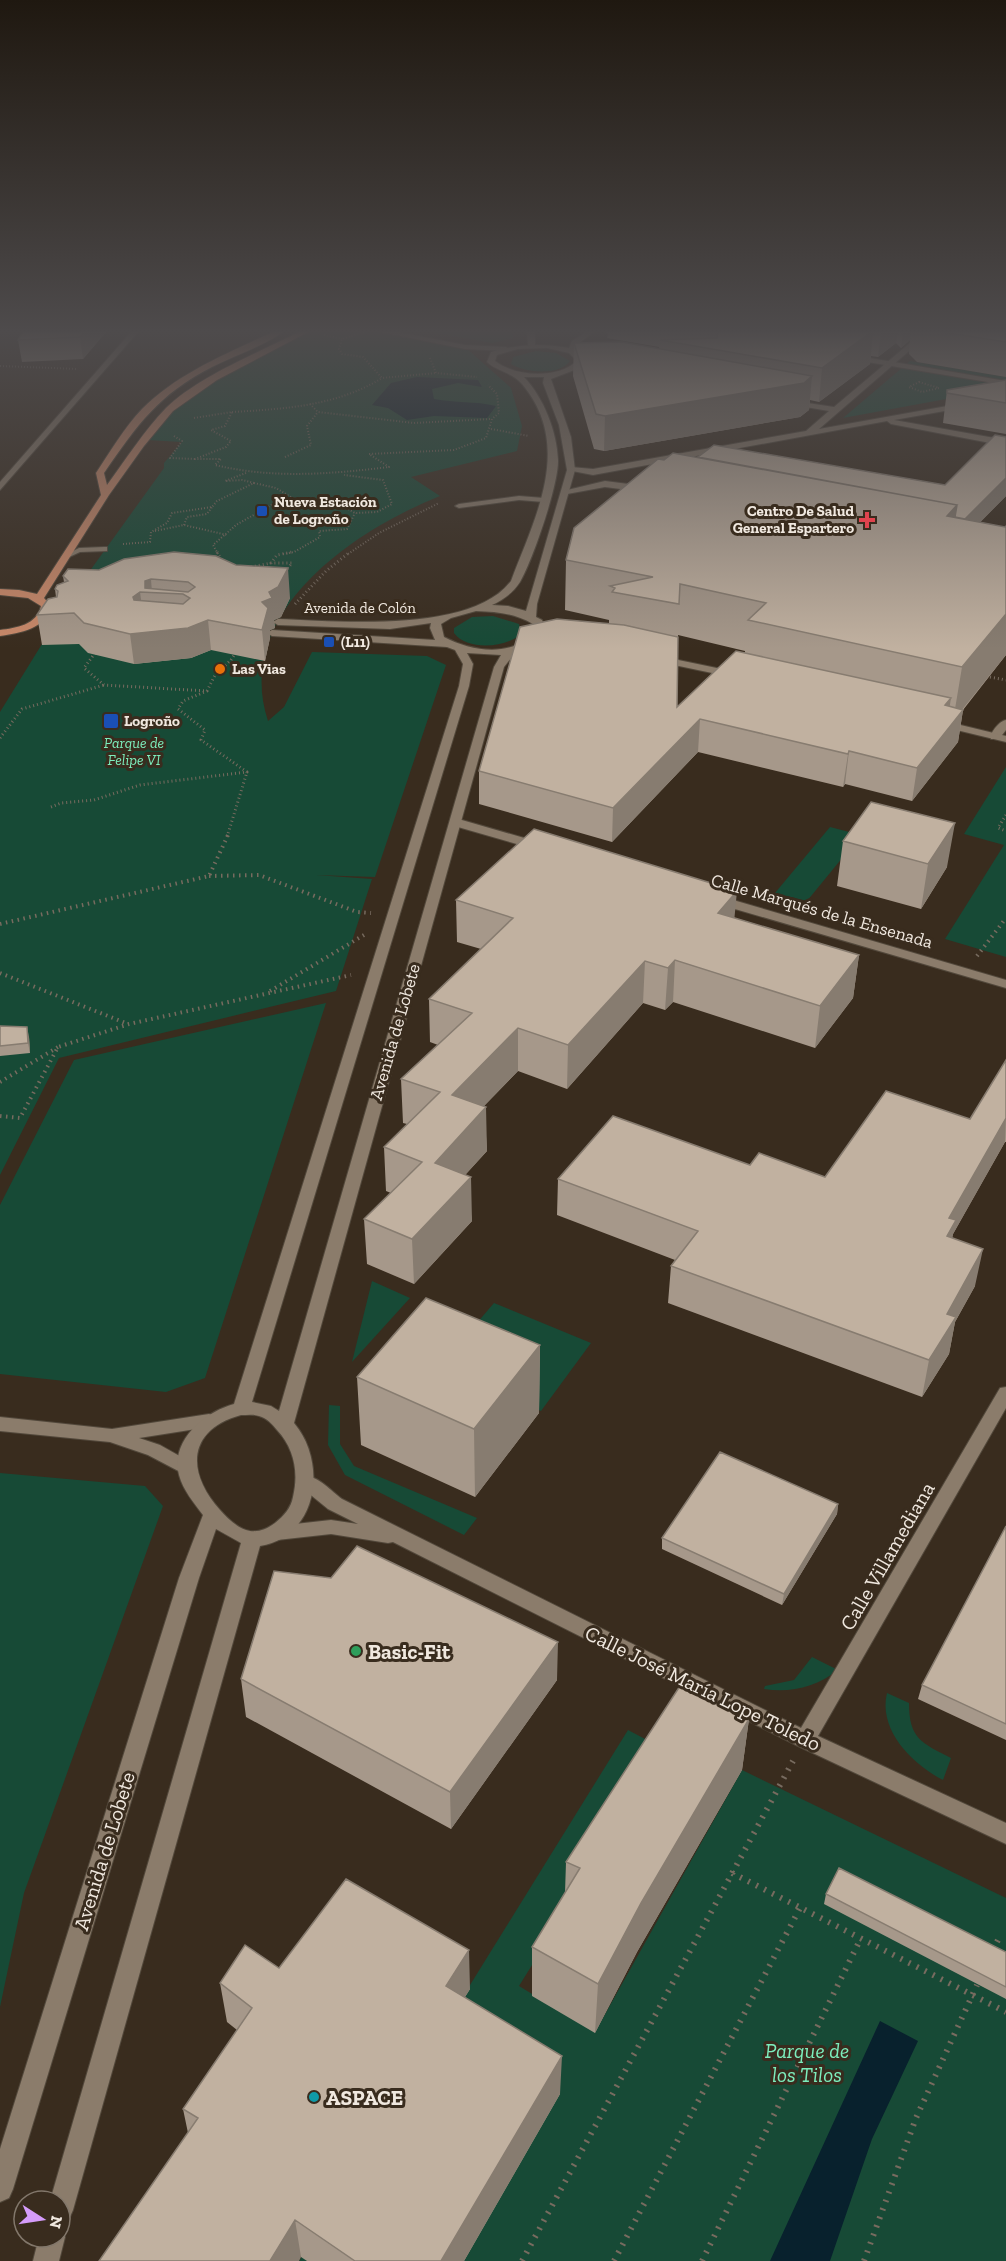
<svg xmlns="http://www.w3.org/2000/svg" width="1006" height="2261" viewBox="0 0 1006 2261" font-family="'Zilla Slab',serif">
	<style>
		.green { fill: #174a36 }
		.water { fill: #08212d }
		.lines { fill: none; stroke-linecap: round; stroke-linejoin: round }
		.service-casing { stroke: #52483b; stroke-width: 2 }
		.pedestrian-casing { stroke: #52483b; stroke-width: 2 }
		.minor-casing { stroke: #52483b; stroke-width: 2 }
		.secondary-casing { stroke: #52483b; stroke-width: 2 }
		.primary-casing { stroke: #52483b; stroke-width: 2 }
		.path-far3 { stroke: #776b5f; stroke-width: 2; stroke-dasharray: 1 2; stroke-linecap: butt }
		.path-far2 { stroke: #776b5f; stroke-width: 3; stroke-dasharray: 1 3; stroke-linecap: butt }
		.path-far1 { stroke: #776b5f; stroke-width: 4; stroke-dasharray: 1.5 4.5; stroke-linecap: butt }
		.path { stroke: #776b5f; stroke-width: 6; stroke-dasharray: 2 7; stroke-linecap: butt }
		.service { fill: #8b7c6b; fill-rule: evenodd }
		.pedestrian { fill: #8b7c6b; fill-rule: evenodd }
		.minor { fill: #8b7c6b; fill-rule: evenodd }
		.secondary { fill: #8b7c6b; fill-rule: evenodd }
		.primary { fill: #ca8969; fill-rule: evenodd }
		.path-bridge { stroke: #776b5f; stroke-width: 3; stroke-dasharray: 1 3; stroke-linecap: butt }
		.wall { fill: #a6988a; fill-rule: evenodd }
		.shaded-wall { fill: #877c70 }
		.building { fill: #c1b1a0; stroke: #877c70; stroke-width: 1.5; fill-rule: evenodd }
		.transit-dot { fill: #1a4fb4; stroke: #392c1e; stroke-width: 2 }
		.health-dot { fill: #e0444e; stroke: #392c1e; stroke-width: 2 }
		.food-dot { fill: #e8710a; stroke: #392c1e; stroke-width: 2 }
		.leisure-dot { fill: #2e9e5b; stroke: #392c1e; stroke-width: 2 }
		.culture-dot { fill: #0f9aa8; stroke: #392c1e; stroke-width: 2 }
		.labels { text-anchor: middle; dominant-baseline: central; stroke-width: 6; stroke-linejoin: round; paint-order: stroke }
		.far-poi-label { font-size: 15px; font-weight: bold; fill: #f0e8df; stroke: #392c1e; text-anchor: start }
		.far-street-label { font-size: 15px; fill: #f0e8df; stroke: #392c1e }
		.far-park-label { font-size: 15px; font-style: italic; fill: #7ceebd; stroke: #392c1e }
		.street-label { font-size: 18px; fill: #f0e8df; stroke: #392c1e }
		.near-street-label { font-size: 21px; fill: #f0e8df; stroke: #392c1e }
		.near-poi-label { font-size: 21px; font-weight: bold; fill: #f0e8df; stroke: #392c1e; text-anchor: start }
		.near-park-label { font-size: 21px; font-style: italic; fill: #7ceebd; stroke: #392c1e }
	</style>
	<rect width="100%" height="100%" fill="#392c1e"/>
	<path class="green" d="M305 332H384L465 347 511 388 522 426 517 451 411 477 440 496C355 530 232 612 268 721L284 707 312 652 427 656 446 665 375 877 316 875 372 879 336 991 59 1058 0 1175V712L71 597 164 468V463L182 442 147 440C174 391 256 359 305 332Z
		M433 332H512L513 338 492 343Z
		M536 351 556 353 570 361C560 376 525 373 511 364L513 357Z
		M910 361 1006 377V388L843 418Z
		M493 616 519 624 521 634C506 648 467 651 454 633V628L472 617Z
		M1006 767V957L945 939 1004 845 964 834Z
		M830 827 861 835 807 901 775 893Z
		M326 1003 205 1378 166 1392 0 1374V1205L74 1060Z
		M372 1281 410 1298 352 1362Z
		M494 1303 591 1343 541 1411 440 1366Z
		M329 1405 340 1406V1444L354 1466 477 1518 464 1535 345 1475 328 1445Z
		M0 1473 145 1486 163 1506 24 1893 0 2007Z
		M812 1657 838 1670C816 1687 791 1693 764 1689L765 1686 794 1680Z
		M887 1693 909 1703C909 1739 922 1743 951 1758L943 1780C912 1764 878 1730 887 1693Z
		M628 1730 666 1750 519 1986 595 2032 742 1770 1006 1898V2261H299Z"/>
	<path class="water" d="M417 377 478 380 482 387 458 383 432 389 434 399C455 403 475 401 496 406L487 418 434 416 407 420 388 408 372 405 391 383Z
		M880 2021 918 2041 872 2139 830 2261H770Z"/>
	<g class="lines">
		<defs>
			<path id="service" d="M519 496 544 498 548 500 544 502 519 500 459 508 455 506 459 504Z
				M104 547H107V551L80 552 65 559 61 557 79 548Z"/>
			<path id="pedestrian" d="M527 332H535V347L528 345Z
				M852 355 1006 381V385L849 359Z"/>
			<path id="minor" d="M131 332H138L0 490V482Z
				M381 332H398L465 345 506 347 510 349 506 351 465 349Z
				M923 332H931L819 429 964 403 968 405 967 407 894 420 1006 440V446L891 424 887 421 593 475 567 470 571 467 593 469 806 431 829 411 788 404V400L834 407Z
				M605 481 644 486 648 489 644 492 605 487 567 494 563 491Z
				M1006 720V730L999 739H991C989 734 999 721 1006 720Z
				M455 818 545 844 547 847 541 851 451 825V819Z
				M716 895 1006 980V988L711 902 710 899Z
				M1006 1387V1408L818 1736 1006 1823V1844L798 1746 393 1542 388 1543 331 1534 277 1540 270 1538 268 1533 270 1528 277 1526 331 1520 358 1524 328 1509 301 1487 298 1482 301 1477C315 1472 330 1490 342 1499L801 1728 1000 1388Z
				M209 1414 215 1416 218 1421 215 1426 139 1438 160 1445 192 1463 195 1468 192 1473 186 1475 148 1455 110 1442 0 1431V1417L112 1429Z"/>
			<path id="secondary" d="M586 332H594L578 344 576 351 584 363 577 369 551 379 571 437 575 470 537 604 536 617 542 620 546 631 536 643V647L515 653 504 667 294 1423C328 1463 318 1537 260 1546L73 2210 69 2219 60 2223V2201H50L241 1543 216 1529 199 1578 13 2189 9 2198 0 2202V2149L179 1578 203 1515C194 1503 183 1490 179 1475 170 1440 205 1412 234 1404L459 686 463 664 455 650 447 647 272 636 267 633 272 630 435 640 430 628 431 623 390 629 278 625 273 622 278 619C338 621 471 634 511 581 535 517 574 446 522 384 512 372 498 372 487 362L491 352C519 344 541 343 569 348L572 341ZM547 348 569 353 577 361C557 379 516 377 495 361L497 355 518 349ZM524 377H544L543 383 559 425 567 470 526 611 508 606 492 605C503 600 513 593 520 582 532 562 559 484 558 460 557 432 544 398 524 377ZM476 611C498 612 514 613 533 624L536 631C512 658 473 652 444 637L441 624 451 618ZM467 653 501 655 494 667 279 1411 271 1406 252 1402 469 686 473 664ZM241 1415C247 1415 254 1414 259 1416 267 1418 272 1424 277 1430 294 1448 299 1472 293 1497 291 1508 284 1516 275 1523 267 1529 260 1532 250 1531 238 1529 227 1518 220 1510 186 1472 187 1430 241 1415Z
				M659 656 736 672 741 675 736 678 655 661V657Z
				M940 720 1006 736V742L936 725 934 723Z
				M60 2228 65 2237 59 2261H33L39 2237H60Z"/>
			<path id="primary" d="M273 332H283C262 347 235 355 212 367 158 395 138 424 104 473L107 485C126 459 144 431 166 408 199 376 258 353 299 332H308L217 380 173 411 144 446 109 495 44 598 51 606C46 629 20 633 0 636V630C16 628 37 625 41 606L28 598 0 595V589L19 590 37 594 101 495 96 473C110 452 124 428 142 409 178 373 228 353 273 332Z"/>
		</defs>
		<use href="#service" class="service-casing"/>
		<use href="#pedestrian" class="pedestrian-casing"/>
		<use href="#minor" class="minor-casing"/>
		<use href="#secondary" class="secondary-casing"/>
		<use href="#primary" class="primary-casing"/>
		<path class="path-far3" d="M364 332 342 339 339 349 342 354 363 357 382 378 436 373
			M324 335 342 339
			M430 358 436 373 477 377
			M0 366 78 369
			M919 382 939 388 922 392 909 387Z
			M310 404 318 412 414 423 491 419
			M232 412C284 409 337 406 382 378
			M194 418 232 412 225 426 211 430 231 441 226 447 195 459H221L215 465C273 479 331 474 389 467L369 454 454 450 486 438 492 419 499 413 497 394 488 385
			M491 429 529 436
			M174 436 182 441 170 458 195 459
			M285 457 311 445 307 426 318 412
			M254 483 276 488 307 507 337 503 355 513 377 512 392 504 383 480 344 475
			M184 525 187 517 207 514 212 507
			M155 531 184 525 227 535
			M123 544 150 542 151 532 167 523 172 513 212 507 217 501 254 483 242 480 225 481 246 473
			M218 554 213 545 236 525 273 504
			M283 554 294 552 320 537 319 531 347 529 355 513
			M348 554 379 533 439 503"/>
		<path class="path-far2" d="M217 552 223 562
			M251 567 271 563
			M285 572 292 563H271L277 555 292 552
			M295 604 326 571 350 552
			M95 653 84 668 104 685 207 691 215 675 231 660
			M990 677 1006 680
			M0 738 22 709 104 685
			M51 807 61 803 94 800 140 785 247 772 201 740 205 730 178 709 183 701 207 691
			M1006 815 998 828 1006 831
			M227 837 247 772"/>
		<path class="path-far1" d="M209 876 259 875 357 912 371 913
			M0 924 209 876 228 835
			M977 956 1006 918
			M0 973 128 1024
			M270 991 364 935
			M0 1082 58 1047
			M0 1116 20 1118 58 1047 129 1024 351 975"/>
		<path class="path" d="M732 1873 1006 2012
			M993 1950 1001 1934
			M522 2261 793 1761
			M614 2261 801 1906
			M702 2261 861 1938
			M864 2261 916 2118 977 1985"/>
		<use href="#service" class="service"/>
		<use href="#pedestrian" class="pedestrian"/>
		<use href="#minor" class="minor"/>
		<use href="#secondary" class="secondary"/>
		<use href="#primary" class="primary"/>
		<path class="path-bridge" d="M231 660 236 652"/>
	</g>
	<path class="wall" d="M23 332H106L83 359 22 362 18 340Z
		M605 332H1006V377L917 362 909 354 910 340 901 348 896 343 878 357 871 356 870 364 819 402 810 400 809 410 800 417 604 451 594 449 573 376 574 343 659 349V347L607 338 608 333Z
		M1006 380V434L943 423 947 390Z
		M1006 437V496L980 522 1005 527 1006 526V655L963 710 958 742 912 801 845 784 843 787 698 752 612 842 479 804V771L609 624V620L565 610 566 560 664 460 698 457 945 485ZM678 635 745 651V652L677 707Z
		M216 556 290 598 281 617 274 620 275 628 270 630V638L265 661 211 650 191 658 134 664 88 653 79 644 42 645 37 615 56 597 55 589 64 582 63 576 99 570Z
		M843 841 947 867 921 909 837 886Z
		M456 900 735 918 859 955 853 998 815 1048 673 1002 665 1010 643 1003 567 1089 518 1071 484 1106 487 1151 465 1175 472 1221 414 1284 367 1264 364 1219 391 1193 386 1191 384 1147 407 1124 403 1123 401 1079 438 1045 430 1042 429 999 481 949 457 942Z
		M0 1026 29 1037 30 1053 0 1056Z
		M1006 1060V1142H1005L953 1234 952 1238 975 1286 955 1322 949 1354 922 1397 668 1303 671 1266 675 1260 557 1215 558 1179 750 1165 825 1177 970 1119Z
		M540 1345 539 1413 475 1497 361 1445 357 1377Z
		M838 1504 837 1514 782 1605 662 1549V1538Z
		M1006 1526V1740L918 1699 922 1685Z
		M241 1679 557 1680 451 1829 246 1717Z
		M749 1719 742 1770 637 1952 595 2033 532 1996V1947L565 1893 566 1862Z
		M826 1894 1006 1952V1999L824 1904Z
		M279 1968 470 1989 465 1997 560 2094 464 2261H307L301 2257 188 2133 183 2109 237 2030 227 2022 220 1983Z"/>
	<path class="shaded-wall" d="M84 332H106L83 359 80 337Z
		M871 332H873L870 364 819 402 822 368Z
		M881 332H898L896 343 878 357Z
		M903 332H911L910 340 901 348Z
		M812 376 809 410 800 417 604 451 605 416Z
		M1006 478V496L958 545 961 523Z
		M957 505 949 554 947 516Z
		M288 568 290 598 281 617 274 620 275 628 270 630V638L265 661 262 630V602L269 592Z
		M151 579 152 593 145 592V581Z
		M140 592 144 622 133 597Z
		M1006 614V655L953 721 962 667Z
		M208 620 211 650 191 658 134 664 130 634Z
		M951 698 946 730 945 705Z
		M963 710 958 742 912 801 917 768Z
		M700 719 698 752 612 842 613 808Z
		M849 751 845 784 843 787 848 754Z
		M955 823 947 867 921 909 928 864Z
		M737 891 733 933 718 913Z
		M859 955 853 998 815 1048 820 1006Z
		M675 960 673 1002 665 1010 668 968Z
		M645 961 643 1003 567 1089 568 1045Z
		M27 1027 29 1037 30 1053 28 1043Z
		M518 1028V1071L453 1138 452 1095Z
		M486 1107 487 1151 436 1207 435 1163Z
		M1006 1118 1005 1142 953 1234 949 1256 940 1272 949 1218Z
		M471 1177 472 1221 414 1284 412 1239Z
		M983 1249 975 1286 955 1322 949 1354 922 1397 929 1360 947 1314Z
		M540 1345 539 1413 475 1497 474 1429Z
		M838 1504 837 1514 782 1605 784 1594Z
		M558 1642 557 1680 451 1829 450 1792Z
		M749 1719 742 1770 637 1952 595 2033 598 1984 641 1903Z
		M469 1950 470 1989 447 2025 446 1986Z
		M562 2056 560 2094 464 2261H441Z
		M295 2220 301 2257 299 2261H270Z"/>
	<path class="building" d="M23 332H84L80 337 18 340Z
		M718 332H871L822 368 660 340 717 338Z
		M942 332H1006V342Z
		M622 342 812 376 804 383 605 416 596 414 574 343Z
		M1006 380V403L947 393V390Z
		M995 435 1006 437V478L965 519 955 517 957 505 698 457 714 445 945 485Z
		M673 453 957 505 947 516 1005 527 1006 526V614L962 667 748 620 766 603 680 584 679 604 612 592 615 588 610 586 653 577 566 560 574 528 658 459 664 460Z
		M174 552 216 556 236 565 288 568 278 587 269 592 272 598 262 602 268 608 262 630 208 620 188 628 130 634 84 623 74 613 37 615 48 599 57 597 58 591 55 589 57 585 68 581 63 576 68 569 99 570 124 559ZM151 579 188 582 195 587 188 592 145 588V581ZM140 592 183 594 190 598 183 604 134 600 133 597Z
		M557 619 624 625 678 637 677 707 736 651 951 698 945 705 963 710 917 768 849 751 848 754 700 719 613 808 479 771 520 627Z
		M871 802 955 823 928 864 843 841Z
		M534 829 737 891 718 913 859 955 820 1006 675 960 668 968 645 961 568 1045 518 1028 452 1095 486 1107 435 1163 471 1177 412 1239 364 1219 422 1162 384 1147 440 1092 401 1079 472 1013 429 999 513 918 456 900Z
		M0 1026 27 1027 28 1043 0 1046Z
		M1006 1060V1118L949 1218 956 1220 947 1236 983 1249 947 1314 956 1317 929 1360 671 1266 698 1231 558 1179 613 1116 750 1165 759 1153 825 1177 886 1091 970 1119Z
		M426 1298 540 1345 474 1429 357 1377Z
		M720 1452 838 1504 784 1594 662 1538Z
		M1006 1526V1724L922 1685Z
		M357 1546 558 1642 450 1792 241 1679 274 1571 331 1578Z
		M680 1686 749 1719 641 1903 598 1984 532 1947 580 1868 566 1862Z
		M839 1868 1006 1952V1987L826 1894Z
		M346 1879 469 1950 446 1986 562 2056 441 2261H355L295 2220 270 2261H99L198 2118 183 2109 252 2008 220 1983 245 1945 279 1968Z"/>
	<linearGradient id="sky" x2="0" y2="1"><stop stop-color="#1f1810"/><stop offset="0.51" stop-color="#4e4b4c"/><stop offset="1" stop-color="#4e4b4c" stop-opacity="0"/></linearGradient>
	<rect width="1006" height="649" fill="url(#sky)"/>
	<g class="transit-dot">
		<rect x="256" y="505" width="12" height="12" rx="3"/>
		<rect x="323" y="636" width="12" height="12" rx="3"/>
		<rect x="103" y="713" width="16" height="16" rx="3"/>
	</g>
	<path class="health-dot" d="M864 511h6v6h6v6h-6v6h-6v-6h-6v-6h6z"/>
	<circle class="food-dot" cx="220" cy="669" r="6"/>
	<circle class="leisure-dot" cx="356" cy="1651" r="6"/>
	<circle class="culture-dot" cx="314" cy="2097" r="6"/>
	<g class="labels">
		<g class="far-poi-label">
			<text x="274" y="502">Nueva Estación<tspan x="274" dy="17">de Logroño</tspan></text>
			<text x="854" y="511" text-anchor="end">Centro De Salud<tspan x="854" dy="17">General Espartero</tspan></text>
			<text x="341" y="642">(L11)</text>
			<text x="232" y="669">Las Vias</text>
			<text x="124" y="721">Logroño</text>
		</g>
		<g class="far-street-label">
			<text x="360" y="608">Avenida de Colón</text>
		</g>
		<g class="far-park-label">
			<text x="134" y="743">Parque de<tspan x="134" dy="17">Felipe VI</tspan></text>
		</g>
		<g class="street-label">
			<text transform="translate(822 911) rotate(16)">Calle Marqués de la Ensenada</text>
			<text transform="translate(395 1032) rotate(-74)">Avenida de Lobete</text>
		</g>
		<g class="near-street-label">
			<text transform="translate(887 1556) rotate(-60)">Calle Villamediana</text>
			<text transform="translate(703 1688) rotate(26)">Calle José María Lope Toledo</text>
			<text transform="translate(104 1851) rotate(-73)">Avenida de Lobete</text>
		</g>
		<g class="near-poi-label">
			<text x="368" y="1651">Basic-Fit</text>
			<text x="326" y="2097">ASPACE</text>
		</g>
		<g class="near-park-label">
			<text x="807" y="2050">Parque de<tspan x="807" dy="24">los Tilos</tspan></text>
		</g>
	</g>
	<g transform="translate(42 2219) rotate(102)"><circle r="28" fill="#392c1e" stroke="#82776b" stroke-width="1.5"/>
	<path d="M0-4.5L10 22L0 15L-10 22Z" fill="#d59cfb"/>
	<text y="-9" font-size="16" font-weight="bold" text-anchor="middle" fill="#f0e8df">N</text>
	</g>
</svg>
